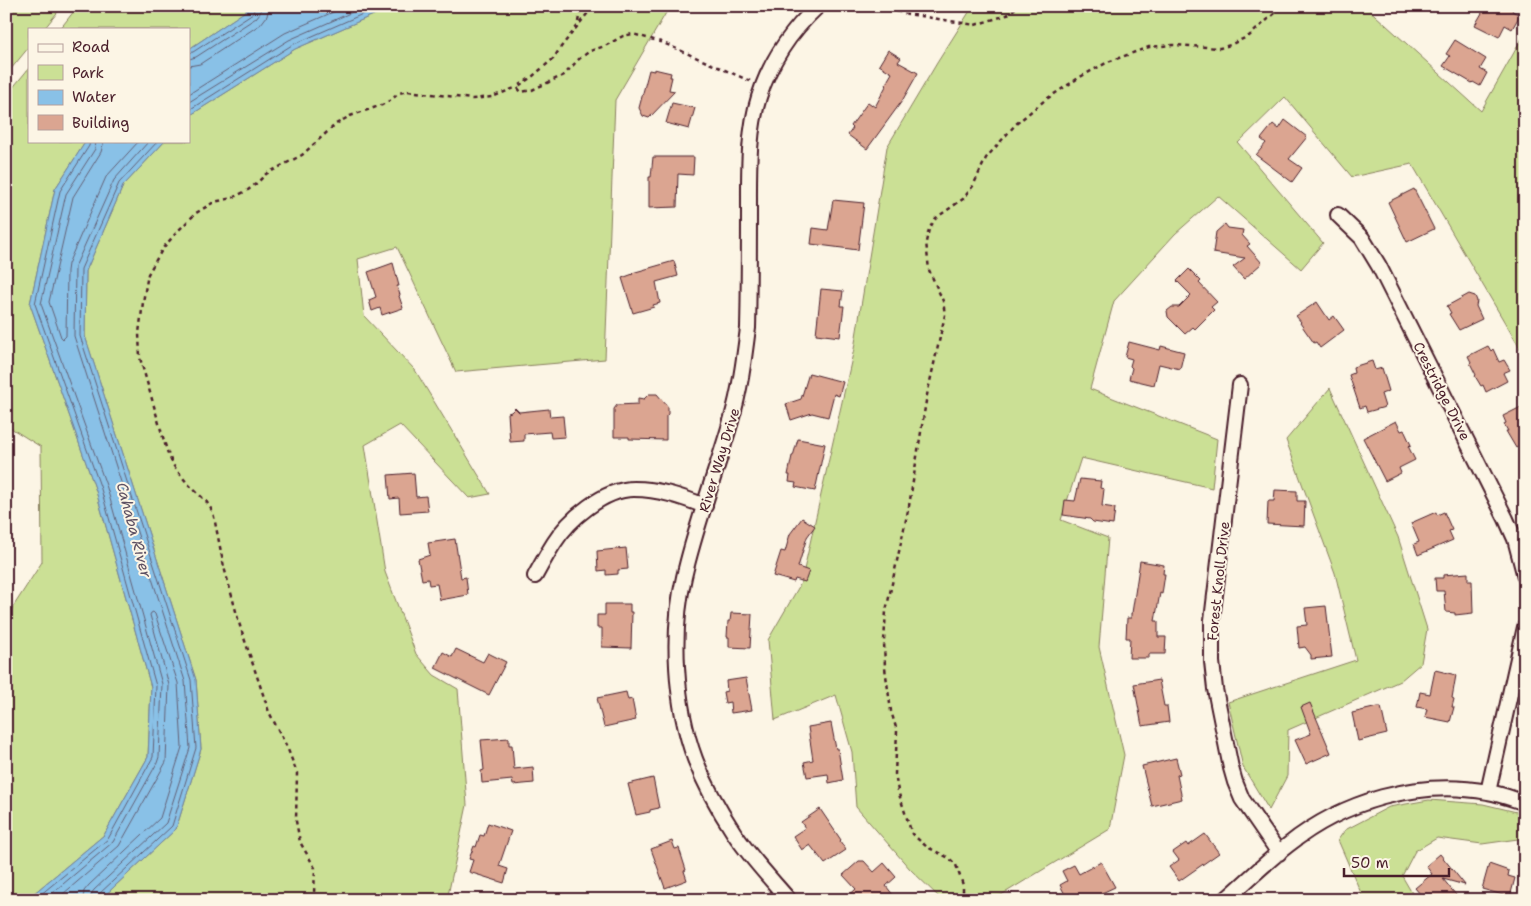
<svg xmlns="http://www.w3.org/2000/svg" width="1531" height="906" viewBox="0 0 1531 906" font-family="'Shantell Sans',sans-serif">
	<style>
		.green { fill: #cbe095; stroke: #8a8060 }
		.water { fill: #89c1e7; stroke: #70809c }
		.lines { fill: none; stroke-linecap: round; stroke-linejoin: round }
		.shore { stroke: #636076; stroke-width: 1 }
		.building { fill: #dba591; stroke: #4a1f2b }
		.street-casing { stroke: #4a1f2b; stroke-width: 18 }
		.path { stroke: #4a1f2b; stroke-width: 2.5; stroke-dasharray: 4 4; stroke-linecap: butt }
		.street { stroke: #fcf5e5; stroke-width: 14 }
		.labels { text-anchor: middle; dominant-baseline: central; stroke-width: 4; stroke-linejoin: round; paint-order: stroke }
		.street-label { font-size: 14px; fill: #4a1f2b; stroke: #fcf5e5 }
		.water-label { font-size: 15px; font-style: italic; fill: #5d5063; stroke: #fcf5e5 }
	</style>
	<rect width="100%" height="100%" fill="#fcf5e5"/>
	<filter id="ink" filterUnits="userSpaceOnUse"><feTurbulence type="fractalNoise" baseFrequency=".02" numOctaves="2"/><feDisplacementMap in="SourceGraphic" scale="10" xChannelSelector="R" yChannelSelector="G"/><feConvolveMatrix kernelMatrix="1 2 1 2 8 2 1 2 1" color-interpolation-filters="sRGB"/></filter>
	<g filter="url(#ink)">
		<path class="green" d="M6 6H59L61 8 44 29H29V47L6 75Z
			M78 6H253L189 49V29H60Z
			M394 6H670L615 100 605 359 456 372 397 247 358 259 364 316 415 370 490 494 469 498 400 425 365 445 385 572 416 654 434 675 458 689 467 805 447 900H100L176 829 201 749 196 680 85 336 86 271 123 186 165 141H189V116L295 49Z
			M973 6H1365L1481 111 1525 33V357L1412 164 1352 177 1285 97 1238 143 1323 243 1301 269 1218 196 1175 234 1114 301 1090 389 1217 439 1212 488 1081 458 1061 520 1108 538 1099 647 1124 755 1110 829 993 900H942L910 869 856 807 852 752 836 695 775 720 768 640 801 583 854 349 887 147 937 63Z
			M29 68V141H86L55 189 30 304 96 491 151 687 148 757 104 835 26 900H6V607L11 610 42 562 41 447 6 425V295L10 282 6 278V96Z
			M1330 388 1398 537 1427 629 1421 663 1400 681 1288 730 1287 776 1269 810 1243 767 1228 702 1356 660 1335 573 1286 440Z
			M1429 800 1483 804 1525 814V838L1482 844 1437 838 1415 851 1402 876 1416 900H1364L1338 840 1345 830 1389 807Z"/>
		<path class="water" d="M253 6H394L295 49 189 116V49Z
			M86 141H165L123 186 86 271 85 336 196 680 201 749 176 829 100 900H26L104 835 148 757 151 687 96 491 30 304 55 189Z"/>
		<g class="lines">
			<path class="shore" d="M189 53 193 52 253 13 255 6
				M189 59 196 57 256 18 260 13 261 6
				M189 66 200 64 261 24 267 16 269 6
				M189 94 285 33 347 6
				M189 102 289 40 366 6
				M189 110 292 45 381 6
				M104 141 101 152 73 197 49 302 61 337 63 339 66 336 67 271 68 264 106 177 139 141
				M34 900 108 839 153 757 156 686 101 489 35 304 60 191 89 146 90 141
				M44 900 113 842 157 763 159 757 162 684 107 488 41 304 66 194 95 149 96 141
				M56 900 119 846 166 762 169 685 150 615 151 613 153 612 155 614 178 683 182 747 160 818 89 885 84 891 83 900
				M91 900V894L94 890 166 823 190 748 185 681 74 336 75 267 114 180 149 141
				M97 900 99 894 172 826 196 748 191 680 80 336 81 269 119 183 158 141"/>
		</g>
		<path class="building" d="M1486 6H1515L1512 11 1520 15 1512 29 1505 25 1499 37 1475 25Z
			M1455 40 1486 59 1480 69 1487 73 1480 86 1473 82 1472 83 1443 66 1450 56 1446 54Z
			M888 50 901 58 898 62 918 73 902 101 867 149 848 135 853 128 851 126 868 102 875 107 886 86 885 85 892 73 879 65Z
			M654 69 671 73 670 77H672L669 90 675 91 649 118 643 116 639 108 649 70 654 71Z
			M672 103 695 108 689 129 666 123Z
			M1285 120 1307 137 1289 159 1302 168 1292 182 1256 155 1266 143 1261 139 1273 124 1279 129Z
			M653 157H694L693 175 678 174 677 207 649 208V177H651Z
			M1414 189 1434 229 1407 242 1388 202Z
			M833 200 864 203 858 250 811 244 813 228 828 230Z
			M1225 224 1228 228 1243 230 1242 235 1250 244 1247 246 1262 263 1244 279 1233 267 1245 258 1213 253 1216 232Z
			M674 261 678 276 656 282 660 303 653 305 654 307 633 313 622 278 633 274 632 273Z
			M393 263 399 286H397L400 295 399 296 403 308 382 315 380 308 372 311 369 300 376 297 368 272Z
			M1189 269 1201 281 1199 283 1217 302 1211 307 1214 310 1195 329 1193 327 1185 334 1168 317 1167 311 1172 307H1179L1191 295 1177 281Z
			M821 289 843 291 841 306H844L840 337 816 334Z
			M1469 294 1475 296 1477 301 1476 306 1482 319 1459 330 1449 314 1451 313 1447 306Z
			M1317 302 1329 320 1334 316 1344 330 1320 348 1316 342 1314 343 1300 323 1301 322 1296 316Z
			M1129 342 1160 350 1161 346 1184 352 1180 369 1159 364 1154 385 1129 379 1132 368 1130 366 1132 359 1125 357Z
			M1488 346 1491 351 1493 349 1499 362 1504 360 1510 370 1503 373 1507 381 1486 392 1483 385 1481 386 1475 376 1476 375 1470 363 1471 362 1468 356Z
			M1372 361 1375 370 1382 368 1389 391 1381 394 1385 407 1367 412 1365 406 1360 408 1349 375 1354 373 1353 367Z
			M809 373 843 382 839 396 834 394 828 417 812 413 791 420 786 404 801 399Z
			M649 394H657L668 407V414L666 416V440L629 439V437H614V409L617 405 638 404V398L644 399Z
			M1525 405V443L1516 448 1506 431H1508L1504 424 1506 423 1503 416Z
			M515 408 519 412 549 409 550 417 563 416 565 437 551 438 550 432 524 434V441L510 442 508 413 511 412Z
			M1396 421 1401 431 1404 430 1411 445 1408 446 1415 460 1399 468 1401 473 1385 481 1363 438Z
			M798 439 825 444 815 491 795 487 796 483 789 482 790 475H788L792 456H793Z
			M414 473 416 497 426 496 428 511 400 513 399 498 390 499 388 475Z
			M1080 479 1101 481 1100 488 1104 489 1102 506 1115 508 1113 525 1093 522 1090 519 1063 515 1065 500 1075 501Z
			M1275 490 1297 491V501H1305L1304 526 1267 524 1268 501H1274Z
			M1436 512 1437 515 1444 512 1452 530 1449 531 1453 540 1418 555 1414 544 1419 542 1411 523Z
			M802 518 815 526 807 537 798 567 809 571 805 582 795 579 794 582 773 576 781 551 785 552 790 534Z
			M455 539 461 578 466 577 468 595 440 600 437 584 429 585 428 579 422 580 418 559 430 555 428 543Z
			M626 548 628 569 618 570V574L606 575V570L598 571 597 551Z
			M1140 561 1164 565 1163 574H1165L1162 594 1160 593 1155 621H1158V637H1166L1165 654H1149V658H1129L1130 638H1126L1127 618H1131V613H1132Z
			M1468 573V581H1472L1473 613 1455 615V613L1446 612 1444 591H1436L1435 578H1443V575Z
			M605 604H630V612H632L631 648 602 647V628H597V615H605Z
			M1326 606 1332 657 1311 659V655L1305 647 1299 648 1297 626 1307 625 1305 608Z
			M731 613 752 614 750 648 729 647V637H727L728 621H730Z
			M456 649 483 662 488 653 506 662 489 695 435 668 443 652 452 657Z
			M1435 670 1456 675 1452 698 1454 699 1452 707H1454L1450 722 1425 717 1427 709 1417 707 1420 692 1430 694Z
			M746 678 752 710 731 713 730 702 725 703 723 692 727 691 726 681Z
			M1159 680 1164 706H1167L1169 722 1142 726 1134 684Z
			M626 692 628 700 632 699 636 720 604 727 597 698Z
			M1310 703 1331 753 1306 764 1295 740 1311 734 1301 707Z
			M1378 707H1381L1387 734 1358 741 1352 713Z
			M831 723 836 749H838L843 780 829 783 828 774 807 777 804 762 813 760 808 727Z
			M509 738V745H512L514 769 533 767 534 783 513 785 512 780 482 783 481 771 484 770 481 740Z
			M1176 758 1180 774 1177 775 1182 799 1152 806 1142 766Z
			M653 778 659 808 650 810V812L636 815 628 784Z
			M820 809 841 840 840 841 846 850 825 864 810 845 802 850 793 836 805 828 801 822Z
			M488 823 511 831 499 866 508 869 504 883 469 872 473 860 469 859 474 846 476 847 480 835 484 836Z
			M1205 834 1219 853 1179 881 1169 867 1179 860 1173 852 1186 843 1188 846Z
			M672 841 675 849 679 848 686 870 684 871 687 880 665 888 651 849Z
			M1440 854 1465 885 1443 879 1460 900H1425L1415 888 1432 874 1426 866Z
			M859 861H864L874 872 884 863 896 877 886 886 897 900H844L856 889 843 875Z
			M1101 862 1115 887 1102 893 1103 895 1095 900H1068L1060 885 1067 881 1062 871 1074 865 1079 874Z
			M1489 864 1509 871 1508 876 1515 878 1510 897 1482 889Z"/>
		<g class="lines">
			<defs>
				<path id="street" d="M1338 215 1362 238 1379 266 1506 519 1515 539 1525 577
					M1240 385 1212 620V662L1215 689 1231 768 1235 782 1242 799 1279 853
					M535 576C541 565 547 554 554 543 569 519 604 489 634 489 659 489 682 497 705 506
					M1488 792 1525 627
					M789 900C770 878 750 857 734 833 719 810 705 785 695 759 675 705 671 633 684 577 696 524 716 473 731 421 740 391 744 360 748 328 749 288 749 247 749 207 749 171 748 132 759 97 770 62 791 31 818 6
					M1225 900C1246 882 1266 862 1288 845 1343 801 1418 779 1488 792 1501 794 1513 799 1525 803"/>
			</defs>
			<use href="#street" class="street-casing"/>
			<path class="path" d="M590 6 587 14 561 47 553 59 533 76 517 87 521 92 532 90 564 75 579 59 590 51 605 46 623 36 633 34 661 42 750 81
				M873 6 908 14 975 25 1007 15 1018 6
				M578 22 581 6
				M315 900 314 894 315 868 300 842 296 821 297 773 287 747 269 712 240 626 224 567 213 512 206 501 187 483 173 465 167 451 140 358 139 333 143 302 148 274 163 248 178 231 196 213 214 202 232 198 248 190 257 183 266 174 302 155 336 124 350 116 382 105 391 100 399 93 408 91 472 99 492 97 517 87
				M963 900V885L956 865 949 858 927 847 912 834 898 791 895 774 897 731 891 711 885 668 884 641 886 611 909 506 927 395 945 315 943 301 929 270 926 242 929 229 936 218 963 199 973 186 986 158 1016 124 1045 100 1080 77 1108 62 1149 47 1173 45 1220 48 1230 45 1249 36 1283 6"/>
			<use href="#street" class="street"/>
		</g>
	</g>
	<g class="labels">
		<g class="street-label">
			<text transform="translate(1442 391) rotate(63)">Crestridge Drive</text>
			<text transform="translate(719 460) rotate(-73)">River Way Drive</text>
			<text transform="translate(1218 581) rotate(-84)">Forest Knoll Drive</text>
		</g>
		<g class="water-label">
			<text transform="translate(134 530) rotate(75)">Cahaba River</text>
		</g>
	</g>
	<rect width="1531" height="906" fill="none" stroke="#fcf5e5" stroke-width="25"/>
	<rect x="12" y="12" width="1506" height="881" fill="none" stroke="#4a1f2b" stroke-width="2" filter="url(#ink)"/>
	<rect x="28" y="28" width="162" height="115" fill="#fcf5e5" stroke="#b59f9b"/>
	<rect x="38" y="44" width="25" height="8" fill="#fcf5e5" stroke="#b59f9b"/>
	<text x="72" y="52" font-size="15" fill="#4a1f2b">Road</text>
	<rect x="38" y="65" width="25" height="15" fill="#cbe095" stroke="#b59f9b"/>
	<text x="72" y="78" font-size="15" fill="#4a1f2b">Park</text>
	<rect x="38" y="90" width="25" height="15" fill="#89c1e7" stroke="#b59f9b"/>
	<text x="72" y="102" font-size="15" fill="#4a1f2b">Water</text>
	<rect x="38" y="115" width="25" height="15" fill="#dba591" stroke="#b59f9b"/>
	<text x="72" y="128" font-size="15" fill="#4a1f2b">Building</text>
	<path d="M1344 868v8h105v-8" fill="none" stroke="#4a1f2b" stroke-width="2.5"/>
	<text x="1351" y="868" font-size="15" fill="#4a1f2b" stroke="#fcf5e5" stroke-width="4" paint-order="stroke">50 m</text>
</svg>
